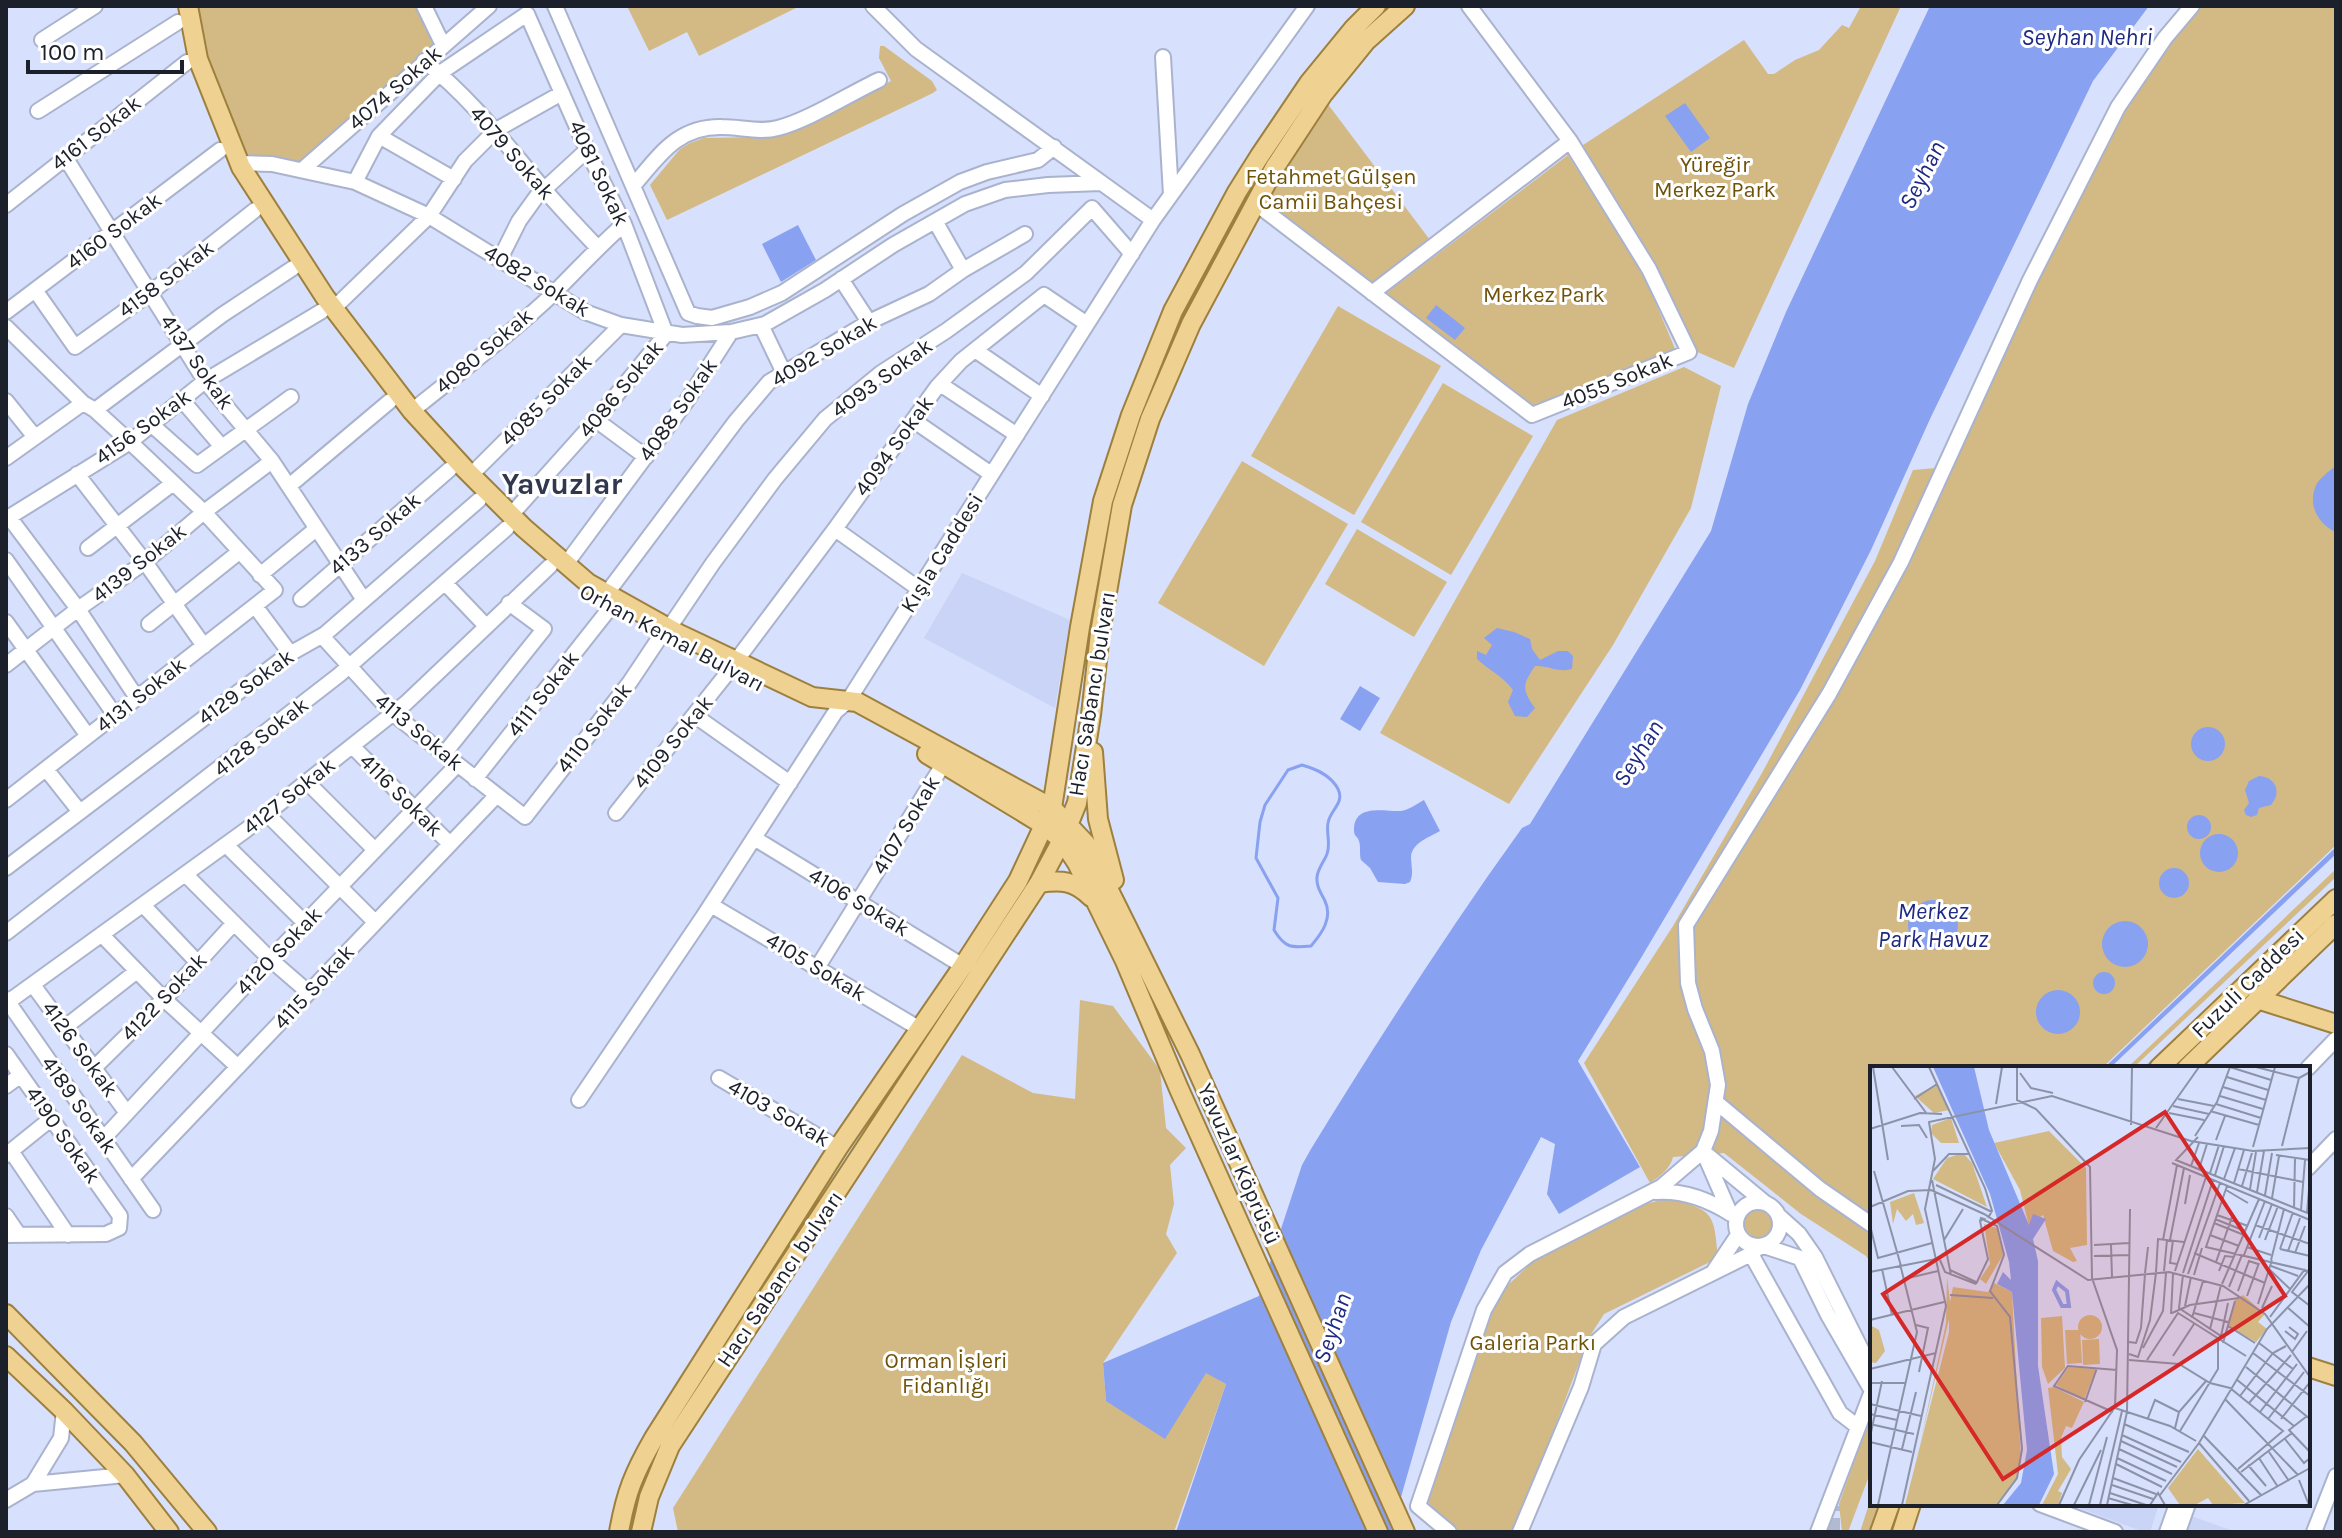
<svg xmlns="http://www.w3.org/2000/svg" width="2342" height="1538" viewBox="0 0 2342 1538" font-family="Karla,sans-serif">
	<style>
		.built { fill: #c9d4f6 }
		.green { fill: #d3b984 }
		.water { fill: #89a1f1 }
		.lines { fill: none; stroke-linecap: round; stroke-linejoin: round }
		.stream { stroke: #89a1f1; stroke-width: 3 }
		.minor-tunnel { stroke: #b2bad2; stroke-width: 14; stroke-dasharray: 14 7; stroke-linecap: butt }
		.minor-casing { stroke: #aab3ce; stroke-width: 18 }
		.major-casing { stroke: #9e803e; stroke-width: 22 }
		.minor { stroke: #fff; stroke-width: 14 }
		.major { stroke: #efd291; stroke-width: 18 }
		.labels { text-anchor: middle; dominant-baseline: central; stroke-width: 6; stroke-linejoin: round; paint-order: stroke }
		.street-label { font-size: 22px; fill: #1c202a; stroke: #fff }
		.park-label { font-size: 22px; fill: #6e5208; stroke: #fff }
		.water-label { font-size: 24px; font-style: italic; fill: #1e2983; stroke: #fff }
		.district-label { font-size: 30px; font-weight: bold; fill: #31384e; stroke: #fff }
		.inset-river { fill: none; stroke: #89a1f1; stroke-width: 4 }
		.inset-road { fill: none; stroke: #8c93a8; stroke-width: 2 }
		.view { fill: #d62828; fill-opacity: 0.15; stroke: #d62828; stroke-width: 4 }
		.inset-edge { fill: none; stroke: #1c202a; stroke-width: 4 }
	</style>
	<rect width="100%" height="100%" fill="#d7e0fc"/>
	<path class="built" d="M962 573 1070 620 1055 708 924 638Z
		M2069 1504H2159L2150 1532H2144Z
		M2191 1516 2236 1532H2185Z"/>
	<path class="green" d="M188 6H423L443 45 302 170 241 167Z
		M627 6H800L699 56 687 32 649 51Z
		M1861 6H1901L1734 368 1693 350 1580 147 1744 40 1768 74H1774L1795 60 1819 50 1842 25 1849 28Z
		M2199 6H2336V845L2102 1068H1872V1265L1866 1256 1801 1214 1724 1153 1673 1157C1671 1168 1659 1177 1650 1183L1584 1063 1673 926 1762 773 1875 561 1913 470 1948 467 1992 368 2122 108 2169 40Z
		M880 46H884L932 81 937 90 933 93 667 220 650 185 680 149 690 143 704 138 768 137 795 131 891 81 879 58Z
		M1327 103 1430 240 1372 285 1264 201Z
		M1568 155 1643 273 1676 351 1534 407 1385 294Z
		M1338 306 1441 366 1354 515 1251 456Z
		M1684 367 1721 386 1691 508 1613 645 1509 804 1380 733 1557 420Z
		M1443 383 1533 436 1451 575 1361 522Z
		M1242 461 1348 524 1264 666 1158 603Z
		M1357 529 1447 582 1414 637 1325 584Z
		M2336 869V877L2133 1068H2127Z
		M2336 886V890L2148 1068H2143Z
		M1080 1000 1113 1006 1160 1070 1166 1128 1186 1148 1170 1165 1174 1204 1166 1234 1177 1253 1103 1363 1106 1401 1206 1372 1226 1384 1174 1532H678L673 1508 962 1055 1033 1093 1075 1099Z
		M1669 1198C1714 1211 1714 1212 1718 1258L1604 1314 1588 1339 1530 1493 1511 1532H1455L1425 1499 1490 1314 1509 1284 1539 1256 1626 1209Z
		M1744 1222a16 16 0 1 1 32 0a16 16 0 1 1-32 0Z
		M1869 1420H1872V1468L1848 1532H1842L1839 1504Z
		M1872 1495V1504H1877L1876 1522 1873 1532H1860Z"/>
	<path class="water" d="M1930 6H2149L2093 81 1930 419 1871 550 1800 690 1638 963 1578 1061 1640 1167 1559 1214 1547 1194 1555 1144 1541 1137 1481 1250 1451 1322 1391 1532H1176L1226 1384 1206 1373 1165 1439 1106 1401 1103 1363 1259 1296 1302 1165 1311 1149C1378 1040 1447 932 1522 828L1530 824 1711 531 1748 404 1786 312Z
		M1685 103 1710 138 1691 152 1665 116Z
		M798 225 816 260 781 282 762 244Z
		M1436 305 1465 328 1455 340 1426 318Z
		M2336 467V532C2319 525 2308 506 2315 488 2317 480 2327 473 2333 468Z
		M1497 628 1514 632 1530 639 1532 649 1540 660 1558 651H1568L1573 656 1572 669C1558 673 1548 665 1535 666 1523 684 1521 689 1535 708L1527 717 1515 716 1508 702 1513 690C1503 676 1490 671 1477 659V651L1486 655 1492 645 1484 638Z
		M1360 686 1380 698 1360 731 1340 719Z
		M2191 744a17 17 0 1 1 34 0a17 17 0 1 1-34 0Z
		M2259 776C2276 777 2282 792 2271 805L2259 808 2257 815 2251 817 2246 815 2244 810 2249 803 2245 790 2249 781Z
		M1424 800 1440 831C1430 837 1413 842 1411 856 1411 866 1414 873 1410 882L1405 884 1378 882 1370 868 1361 860C1359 854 1361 847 1359 841 1357 835 1354 837 1354 830 1354 803 1385 812 1401 811 1408 810 1417 804 1424 800Z
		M2187 827a12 12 0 1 1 24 0a12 12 0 1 1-24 0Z
		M2200 853a19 19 0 1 1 38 0a19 19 0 1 1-38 0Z
		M2336 847V854L2110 1068H2104Z
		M2159 883a15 15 0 1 1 30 0a15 15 0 1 1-30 0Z
		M1908 925a25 25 0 1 1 50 0a25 25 0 1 1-50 0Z
		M2102 944a23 23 0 1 1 46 0a23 23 0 1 1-46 0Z
		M2093 983a11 11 0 1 1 22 0a11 11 0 1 1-22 0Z
		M2036 1012a22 22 0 1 1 44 0a22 22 0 1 1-44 0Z"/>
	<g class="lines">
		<path class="stream" d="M1302 765C1316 769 1331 775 1338 789 1345 803 1330 810 1328 823 1326 833 1331 844 1327 854 1324 862 1318 868 1317 877 1316 886 1321 893 1325 901 1333 918 1322 933 1311 946 1291 948 1285 948 1274 930L1278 898 1256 858 1260 822 1265 805 1288 770Z"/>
		<path class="minor-tunnel" d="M1833 1532V1506"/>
		<defs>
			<path id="minor" d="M424 6 443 45
				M555 6 688 313 697 316 712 318 750 307 782 293 903 214 960 182 987 172 1038 160 1054 147
				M873 6 916 49 1153 220
				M42 40 95 6
				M1163 57 1171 195
				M424 61C470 97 505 143 543 188 560 208 579 228 597 247
				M38 111 178 22
				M379 136 454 179
				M65 157 205 381 272 461 364 600
				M239 163 272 164 355 182 429 216 585 312 621 325 682 335 731 332 765 324 825 290 893 245 965 204 1005 190 1048 185 1101 183
				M302 170 489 6
				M355 182 379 136 440 73 527 14 587 150 624 224 666 334 596 420 511 515
				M633 186C659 156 677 126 722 127 741 127 760 133 778 128 809 120 849 94 879 80
				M1255 203 1532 415 1689 352 1649 269 1570 141 1469 6
				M6 205 187 62
				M935 221 963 270
				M500 259 519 221 537 196 587 150
				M841 279 869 322
				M35 290 75 347 150 293 255 210
				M1372 293 1570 141
				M334 308 429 216 465 161 496 130 562 93
				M6 312 220 150
				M761 325 784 373
				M6 327 83 403 95 410 130 442 204 512 275 590 6 800
				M975 350 1042 396
				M940 384 1017 435
				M182 400 222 447
				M6 401 35 437
				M95 410 222 315 293 268
				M412 411C460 372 510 335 554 293 577 270 599 246 624 224
				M596 420 646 457
				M913 420 991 474
				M152 425 197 465 291 397
				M6 458 83 403
				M77 474 145 562 204 646
				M471 475 621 325
				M289 486 390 401
				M9 517 78 609 137 698
				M6 519 130 442 205 381 322 311
				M835 529 919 589
				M88 548 172 484
				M6 560 115 715
				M566 564 686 402 731 332
				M260 575 316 529
				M445 583 486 626
				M607 593 736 421 769 382 869 322 929 294 963 270 1025 234
				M301 599 450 469
				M255 606 290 653
				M6 622 88 736
				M149 624 239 552
				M669 628 713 563 775 479 825 419 881 373 946 331 1026 273 1092 208 1132 254
				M322 636 392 713 525 817 630 682 660 637
				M736 661 835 529 937 387 961 361 1044 295 1087 324
				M6 665 78 609 145 562 204 512 272 461
				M694 715 790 783
				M352 746 450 844
				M444 754 544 629 509 603
				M46 769 80 812
				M475 779 610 608
				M307 782 375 850
				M616 813 729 671
				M267 814 375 922
				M754 838 963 966
				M226 845 305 923
				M6 868 286 656 325 634 479 500
				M185 874 270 959 308 992
				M143 905 198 963
				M711 905 920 1029
				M6 933 339 675 507 528
				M102 935 164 999 238 1067
				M817 968 944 763
				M33 985 127 1113
				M6 999 153 1210
				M8 1002 246 830 406 703 550 566
				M64 1028 137 971
				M6 1054 120 1216 119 1228 106 1234 6 1235
				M2308 1068 2336 1039
				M93 1069 172 991 234 923
				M719 1078 838 1148
				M6 1086 21 1075
				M579 1100 703 917 836 711 848 701 1153 220 1307 6
				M1716 1102 1820 1189 1872 1225
				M103 1139 252 978 457 765
				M11 1151 68 1235
				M1703 1151 1730 1213
				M1706 1154 1764 1202
				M6 1155 52 1118
				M2308 1168 2336 1139
				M131 1179 497 795
				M1655 1192C1682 1190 1709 1200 1731 1214
				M1736 1224a22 22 0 1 1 44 0a22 22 0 1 1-44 0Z
				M6 1216 19 1235
				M1779 1216 1799 1234 1815 1257 1872 1371
				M1764 1246 1800 1258 1828 1315 1872 1391
				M1751 1254 1840 1413 1858 1427
				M1714 1271 1738 1235
				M33 1484 61 1438 64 1411
				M6 1500 33 1484 125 1475
				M2040 1504 2115 1532
				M1449 1532 1418 1506 1484 1310 1505 1273 1530 1254 1661 1187 1703 1151 1711 1131 1718 1085 1712 1051 1695 1009 1688 983 1686 925 1829 694 1901 562 2030 280 2118 107 2165 38 2192 6
				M1520 1532 1581 1387 1594 1344 1624 1317 1751 1254 1759 1247
				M1818 1532 1872 1391
				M2167 1532 2177 1504
				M2178 1532 2188 1504
				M2314 1532 2336 1476"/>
			<path id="major" d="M188 6 198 59 241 167 325 297 412 411 465 469 524 528 588 583 681 635 812 697 857 702 1052 808 1086 844 1190 1054 1405 1532
				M1093 752 1098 819 1114 880
				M927 754 1044 825 1062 840 1077 863 1125 961 1179 1089 1378 1532
				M1039 883C1061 880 1074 880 1091 897
				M2257 999 2336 1024
				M2159 1068 2336 899
				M2187 1068 2336 924
				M6 1314 133 1443 207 1532
				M6 1356 64 1411 125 1475 169 1532
				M2308 1367 2336 1376
				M619 1532C626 1492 634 1473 654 1438L838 1148 963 966 1018 881 1052 808 1080 627 1103 501 1131 415 1173 311 1237 192 1259 157 1309 83 1354 28 1376 6
				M641 1532 649 1497 670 1446 1039 883 1062 840 1077 803 1091 715 1100 633 1122 505 1150 419 1191 324 1275 167 1323 94 1366 41 1405 6
				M1880 1532 1890 1504
				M1902 1532 1911 1504"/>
		</defs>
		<use href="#minor" class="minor-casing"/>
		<use href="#major" class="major-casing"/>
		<use href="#minor" class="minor"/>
		<use href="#major" class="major"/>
	</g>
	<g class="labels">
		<g class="street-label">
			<text transform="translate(395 88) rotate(-41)">4074 Sokak</text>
			<text transform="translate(96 133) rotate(-38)">4161 Sokak</text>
			<text transform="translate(512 153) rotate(49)">4079 Sokak</text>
			<text transform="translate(599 173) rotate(65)">4081 Sokak</text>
			<text transform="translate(114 231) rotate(-37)">4160 Sokak</text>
			<text transform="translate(166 279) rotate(-37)">4158 Sokak</text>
			<text transform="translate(537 281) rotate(31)">4082 Sokak</text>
			<text transform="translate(484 351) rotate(-40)">4080 Sokak</text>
			<text transform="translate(824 351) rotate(-31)">4092 Sokak</text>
			<text transform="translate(197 362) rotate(55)">4137 Sokak</text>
			<text transform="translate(882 378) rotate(-36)">4093 Sokak</text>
			<text transform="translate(1617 381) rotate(-22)">4055 Sokak</text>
			<text transform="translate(621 389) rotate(-50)">4086 Sokak</text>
			<text transform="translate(546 400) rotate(-45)">4085 Sokak</text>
			<text transform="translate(678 410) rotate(-55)">4088 Sokak</text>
			<text transform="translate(143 427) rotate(-36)">4156 Sokak</text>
			<text transform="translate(894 446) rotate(-54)">4094 Sokak</text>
			<text transform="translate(375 534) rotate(-41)">4133 Sokak</text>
			<text transform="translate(942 553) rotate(-58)">Kışla Caddesi</text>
			<text transform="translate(139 563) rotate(-38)">4139 Sokak</text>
			<text transform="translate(672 638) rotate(28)">Orhan Kemal Bulvarı</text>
			<text transform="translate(246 687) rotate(-36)">4129 Sokak</text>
			<text transform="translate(543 694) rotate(-52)">4111 Sokak</text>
			<text transform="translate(1092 694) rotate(-81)">Hacı Sabancı bulvarı</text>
			<text transform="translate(141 695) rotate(-38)">4131 Sokak</text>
			<text transform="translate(594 728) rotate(-52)">4110 Sokak</text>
			<text transform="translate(419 732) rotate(40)">4113 Sokak</text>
			<text transform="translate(261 737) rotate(-38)">4128 Sokak</text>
			<text transform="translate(673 742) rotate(-51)">4109 Sokak</text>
			<text transform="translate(401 795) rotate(45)">4116 Sokak</text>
			<text transform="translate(289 796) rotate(-38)">4127 Sokak</text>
			<text transform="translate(906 825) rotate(-59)">4107 Sokak</text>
			<text transform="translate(859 902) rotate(31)">4106 Sokak</text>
			<text transform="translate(279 951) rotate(-46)">4120 Sokak</text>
			<text transform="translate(816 967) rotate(31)">4105 Sokak</text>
			<text transform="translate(2248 983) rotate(-44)">Fuzuli Caddesi</text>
			<text transform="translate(314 987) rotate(-47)">4115 Sokak</text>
			<text transform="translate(164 997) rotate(-46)">4122 Sokak</text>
			<text transform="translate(80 1049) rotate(54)">4126 Sokak</text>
			<text transform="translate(79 1105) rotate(55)">4189 Sokak</text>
			<text transform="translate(779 1113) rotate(30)">4103 Sokak</text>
			<text transform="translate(63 1135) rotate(55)">4190 Sokak</text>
			<text transform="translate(1239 1164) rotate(66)">Yavuzlar Köprüsü</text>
			<text transform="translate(780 1279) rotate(-56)">Hacı Sabancı bulvarı</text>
		</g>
		<g class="park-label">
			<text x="1715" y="165">Yüreğir<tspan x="1715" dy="25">Merkez Park</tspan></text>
			<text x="1331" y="177">Fetahmet Gülşen<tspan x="1331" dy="25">Camii Bahçesi</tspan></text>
			<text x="1544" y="295">Merkez Park</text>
			<text x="1533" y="1343">Galeria Parkı</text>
			<text x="946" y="1361">Orman İşleri<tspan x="946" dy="25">Fidanlığı</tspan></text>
		</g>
		<g class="water-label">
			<text x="2087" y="37">Seyhan Nehri</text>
			<text transform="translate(1922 175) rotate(-63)">Seyhan</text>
			<text transform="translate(1638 753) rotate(-58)">Seyhan</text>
			<text x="1933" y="911">Merkez<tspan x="1933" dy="28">Park Havuz</tspan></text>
			<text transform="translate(1332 1328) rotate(-71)">Seyhan</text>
		</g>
		<g class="district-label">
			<text x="562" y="484">Yavuzlar</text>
		</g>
	</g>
	<g transform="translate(1870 1066)">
		<rect width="440" height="440" fill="#d7e0fc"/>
		<path d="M67 18 79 44 64 47 45 30ZM81 52 89 77H71L61 67 62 59ZM179 65 216 102 217 179 200 182 207 195 203 196 183 185 173 149 159 160 150 124 124 77ZM93 87 102 97 117 141 63 113 77 92ZM44 127 54 157 46 159 43 148 36 155 27 143 23 158 20 136ZM114 158 127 162 133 189 116 218 110 213 120 198ZM77 211 80 236 83 221 118 226 124 217 142 226 151 395 147 412 126 439H35L79 266V253L50 378 76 257ZM373 229 395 248 388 256 397 263 386 276 358 260 365 234ZM208 261a12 12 0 1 1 24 0a12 12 0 1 1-24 0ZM192 250 195 302 178 318 172 301 171 252ZM0 259 9 264 15 285 6 297 0 296ZM195 264H210L212 297 197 298ZM229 273 230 298 213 299 212 274ZM199 301 226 303 214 334 186 319ZM184 321 214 336 202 362 196 360 191 372 192 391 201 403 188 425 192 427 188 439H172L188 408 178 322ZM328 383 375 437 343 439 338 432 325 439H310L298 422Z" fill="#d3b984"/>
		<path d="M63 1H104L119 64 159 159 163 148 176 153 163 173 168 195V300L184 408 169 439H133L151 417 157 384 142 226 127 218 133 206 141 214 139 196 120 128Z" fill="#89a1f1"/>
		<path class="inset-river" d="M187 217 197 225 199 240H192L184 224Z"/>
		<path class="inset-road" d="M3 1 18 94M22 1 57 48M59 1 115 122 122 145 118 152M147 1V34L166 43 220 101 222 212 247 284 245 341 209 394 189 439M360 1 401 14M386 1 429 12M150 7 161 22 183 27M357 11 398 24M353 21 396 34M350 30 393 43M44 33 67 18M308 33 344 40M126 38 132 1M346 38 391 52M303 40 339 48M340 45 389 59M299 47 334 54M261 59 262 1M31 60 49 59 57 72M286 62 329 1M0 63 50 47 72 48M325 70 347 36 360 1M328 71 306 94 440 148M346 74 355 50M412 80 429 12 440 6M383 81 405 1M406 89 440 94M302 97 440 154M321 100 329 77M329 103 337 78M368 103 433 116M4 105 31 200M63 105 79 88H99M340 107 349 79M345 109 354 80M354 113 365 82M62 114 81 209M364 117 374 84M66 119 122 146M357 120 336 181 439 205M372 120 382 87M380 123 386 86M356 124 378 137M387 126 394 85M395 129 402 87M402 132 409 90M315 138 320 109M0 141 38 125 61 124 114 148 218 214 299 206 353 220 395 248 440 311M424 142 425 92M431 144 435 94M437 147 440 112M347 149 378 160M345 153 375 165M114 154 127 160 134 189 120 225 140 251 152 383 147 412 127 439M344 157 374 169M0 159 8 192 62 177M385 159 440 178M340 169 369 180M389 172 402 138M74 174 93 143M293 174 307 99M300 174 314 102M303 174 300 197 307 198M395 174 408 140M241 178 242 212M224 179 259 177M377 181 401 189M410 183 423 146M410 183 440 190M418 185 430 152M324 187 395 217M425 187 435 160M374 189 395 135M224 190 259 189M70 194 75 206 106 218M401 194 414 143M346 196 362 151M401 200 428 210M12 203 22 249M399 203 420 223M80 204 106 216M439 204 422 226 440 240M294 205 297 174M305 205 336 111M349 205 355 190 364 191M0 206 66 193M286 206 288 173 314 176M275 207 278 181M313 207 343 114M318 208 350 117M313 209 309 242 351 270 358 237M324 209 332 182M34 213 68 205M106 218 118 193 110 155 114 153 111 152 110 155M352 218 389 133M359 221 372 189M368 225 379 195 388 198M80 229 123 232M377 230 389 197M388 238 402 194M315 240 321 211M417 241 440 261M392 242 402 220M302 247 320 239 369 232M324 247 358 256M301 248 303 208M400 251 435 203M322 252 333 215M0 254 74 236M46 259 58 262 49 306M358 260 385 277M340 263 351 219M415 265 425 273 428 268 419 261M259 276 266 277 271 262 275 208M353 277 365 235M389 277 423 303M273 282 293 245 296 207M422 286 437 265M383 287 440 330M259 288 268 291 280 254 286 207M303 290 324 258M259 294 309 298 340 317 360 322 413 365 368 403M277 294 308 247 376 290M376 301 440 353M0 303 66 287M366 313 424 360M0 317H36M370 330 403 287 416 280M355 333 428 409M215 336 227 302M379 337 421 289M0 338 51 350M245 342 300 360 326 375M243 346 184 320 198 300 247 304M390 346 427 298M0 348 27 354M437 350 419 364 440 386M278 352 285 334 309 346M398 353 434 306M411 353 440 316M0 358 44 368M254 358 319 386M305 362 309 346 336 315M310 365 348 303V273M252 369 311 396M334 370 391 429M0 371 12 315M415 373 434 397 440 392M251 375 307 401M0 376 42 386M329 377 379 435M32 383 46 326M249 383 302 408M399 386 419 415M247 392 296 415M389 392 408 421M246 398 292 421M378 399 396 420M371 406 422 367M243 412 286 428M429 414 439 439M242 419 283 433M240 427 276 439M290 429 329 377 397 263 440 218M238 432 262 439M8 439 47 266 30 198M32 439 76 240 55 143 65 93 59 56 182 30 321 75 383 85 440 82M204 439 231 384M219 439 237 371M230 439 252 345M237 439 257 346 260 143M280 439 288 427 295 439M374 439 440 402"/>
		<path class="view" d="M295 46 415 230 133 413 13 228Z"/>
		<rect width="440" height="440" class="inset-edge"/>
	</g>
	<rect width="2342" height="1538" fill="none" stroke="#1c202a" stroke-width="16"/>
	<path d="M28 60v12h154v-12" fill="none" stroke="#1c202a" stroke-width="4"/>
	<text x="40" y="60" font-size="24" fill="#1c202a" stroke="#ffffff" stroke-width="6" paint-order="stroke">100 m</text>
</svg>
